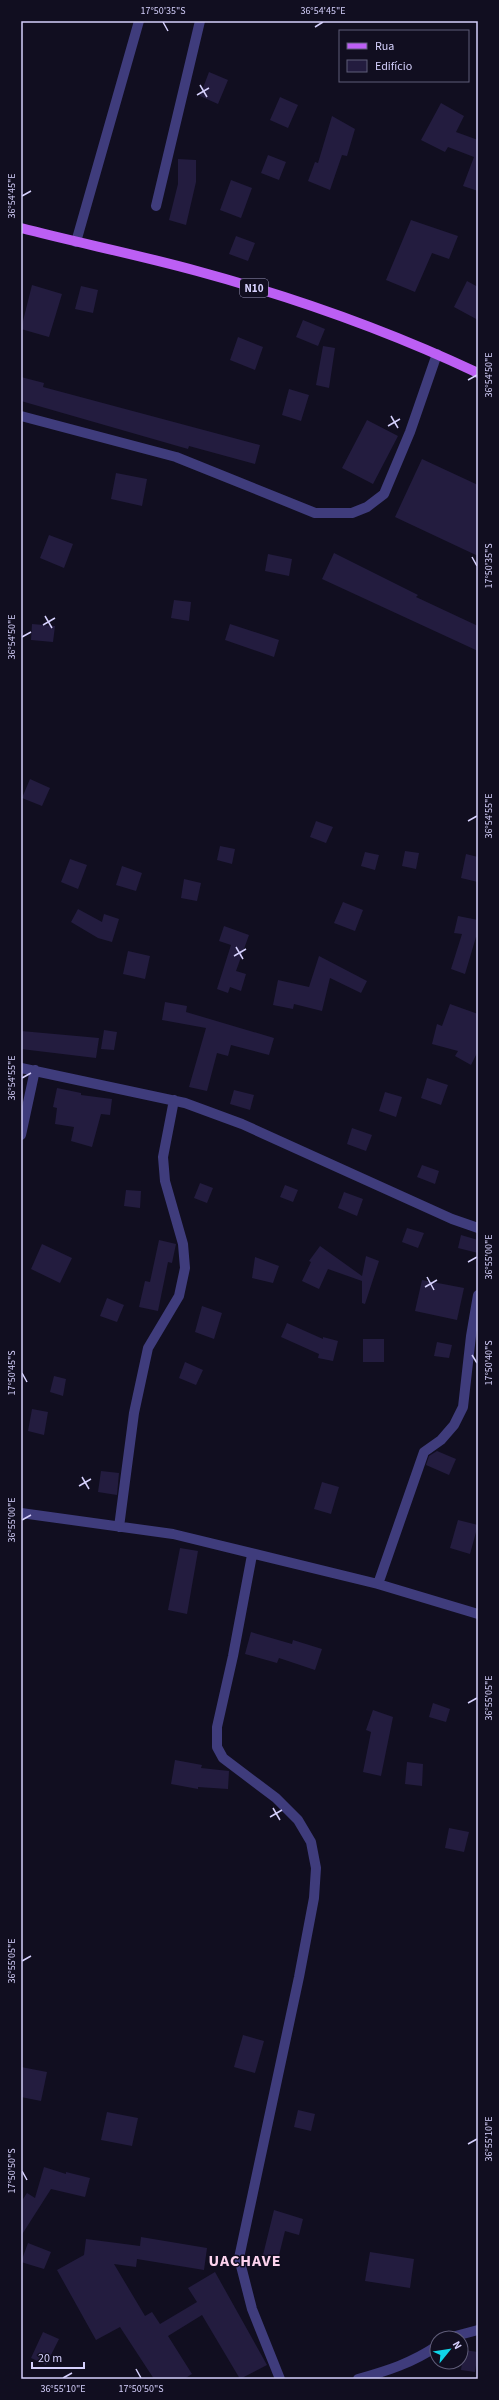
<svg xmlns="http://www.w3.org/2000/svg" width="499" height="2400" viewBox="0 0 499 2400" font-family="'Source Sans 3',sans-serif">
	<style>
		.building { fill: #231c3f }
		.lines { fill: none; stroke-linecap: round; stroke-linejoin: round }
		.minor { stroke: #3f3c7c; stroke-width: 10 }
		.primary { stroke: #bc5ff4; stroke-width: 10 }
		.ticks { fill: none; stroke: #d5d0fc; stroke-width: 1.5 }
		.labels { text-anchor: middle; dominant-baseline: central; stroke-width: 3; stroke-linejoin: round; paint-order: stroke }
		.shield { fill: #110e20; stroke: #9a96ba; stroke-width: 1 }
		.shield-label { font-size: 11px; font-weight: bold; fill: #d5d0fc }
		.district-label { font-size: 16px; font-weight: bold; letter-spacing: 1px; fill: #fcd2ed; stroke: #110e20 }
		.neatline { fill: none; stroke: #d5d0fc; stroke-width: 1.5 }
		.ticks-label { font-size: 10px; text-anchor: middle; fill: #d5d0fc }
	</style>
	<rect width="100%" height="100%" fill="#110e20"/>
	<path class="building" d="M209 72 228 80 218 104 200 96Z
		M280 97 298 105 288 128 270 120Z
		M441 103 464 116 456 132 478 140V191L463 186 474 157 448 147 445 152 421 140Z
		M332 116 355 129 347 156 342 155 330 190 308 181 315 162 318 163Z
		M268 155 286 162 279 180 261 173Z
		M178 159 196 160V182L186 225 169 220 178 184Z
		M231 180 252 188 241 218 220 210Z
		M411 220 458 236 449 259 432 253 415 292 386 280Z
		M236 236 255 243 248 261 229 254Z
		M467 281 478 287V320L454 307Z
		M32 285 62 294 49 337 21 329Z
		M81 286 98 290 93 313 75 309Z
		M303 320 325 329 318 346 296 337Z
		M238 337 263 347 255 370 230 360Z
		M323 346 335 348 329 388 316 385Z
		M21 377 44 383 43 387 260 445 255 464 189 446 188 449 21 401Z
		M289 389 309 395 301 421 282 415Z
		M367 420 398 436 373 484 342 468Z
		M422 459 478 485V556L395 517Z
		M116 473 147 479 142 506 111 499Z
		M49 535 73 544 64 568 40 558Z
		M334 553 418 595 416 597 478 626V651L322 579Z
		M268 554 292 559 289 576 265 571Z
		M174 600 191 602 189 621 171 618Z
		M32 624 55 626 53 642 31 640Z
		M230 624 279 640 274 657 225 640Z
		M30 779 50 788 42 806 22 798Z
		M316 821 333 827 326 843 310 837Z
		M220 846 235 849 232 864 217 860Z
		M405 851 419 853 416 869 402 866Z
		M365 852 379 855 375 870 361 866Z
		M466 854 478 857V882L461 878Z
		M70 859 87 865 78 889 61 882Z
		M122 866 142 873 136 891 116 885Z
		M184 879 201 883 197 901 181 898Z
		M343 902 363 910 355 931 334 923Z
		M78 909 102 922 104 914 119 919 112 942 98 938 71 922Z
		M458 916 478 920V938L476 937 465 974 451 969 462 934 454 933Z
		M224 926 249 935 236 971 246 974 241 991 230 987 228 993 217 989 231 945 219 941Z
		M128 951 150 956 145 979 123 974Z
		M319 956 367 981 361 993 330 978 322 1011 294 1004 293 1009 273 1005 278 980 309 987Z
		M165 1002 187 1006 186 1012 274 1038 269 1055 231 1045 228 1056 217 1053 207 1091 189 1087 206 1028 162 1020Z
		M450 1004 478 1014V1051L471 1065 455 1056 458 1051 432 1044 437 1024 442 1026Z
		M104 1030 117 1032 114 1050 101 1049Z
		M21 1031 99 1038 96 1058 21 1049Z
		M427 1078 448 1085 441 1105 421 1098Z
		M57 1088 81 1093V1095L112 1099 110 1115 101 1114 92 1147 71 1141 74 1127 55 1124 57 1108 53 1107Z
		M234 1090 254 1095 250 1110 230 1104Z
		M385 1092 402 1097 396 1117 379 1111Z
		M352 1128 372 1135 366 1151 347 1144Z
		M422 1165 439 1171 435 1184 417 1177Z
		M200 1183 213 1188 207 1203 194 1198Z
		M285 1185 298 1190 293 1202 280 1197Z
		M126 1190 141 1191 140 1208 124 1206Z
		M344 1192 363 1199 357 1216 338 1208Z
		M407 1228 424 1233 418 1248 402 1242Z
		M461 1235 478 1240V1253L458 1248Z
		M159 1240 176 1244 172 1263 168 1262 158 1311 139 1307 145 1281 150 1282Z
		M42 1244 72 1258 60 1283 31 1269Z
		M320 1246 362 1276 366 1256 379 1261 365 1304 362 1303V1281L328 1269 319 1289 302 1281 311 1262 309 1261Z
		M255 1257 279 1266 273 1283 252 1278Z
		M422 1280 464 1288 457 1320 415 1311Z
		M107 1298 124 1305 117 1322 100 1316Z
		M202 1306 222 1313 214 1339 195 1332Z
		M287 1323 323 1339V1337L338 1341 333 1361 318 1358 319 1354 281 1337Z
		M363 1339H384V1362H363Z
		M437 1342 452 1345 449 1358 434 1356Z
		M185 1362 203 1370 196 1385 179 1378Z
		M54 1376 66 1379 63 1396 50 1392Z
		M32 1409 48 1412 44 1435 28 1431Z
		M437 1451 456 1459 449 1475 426 1465 429 1456Z
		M101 1471 119 1473 117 1495 98 1492Z
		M322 1482 339 1487 331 1514 314 1509Z
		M458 1520 478 1525 470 1554 450 1548Z
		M180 1548 198 1551 187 1614 168 1610Z
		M251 1632 292 1644 293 1640 322 1649 315 1670 279 1658 277 1663 245 1654Z
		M433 1703 450 1709 446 1722 429 1717Z
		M373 1710 393 1717 381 1776 363 1772 371 1732 366 1730Z
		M175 1760 202 1765 201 1768 229 1771 228 1789 198 1787V1789L171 1784Z
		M407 1762 423 1764 422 1786 405 1784Z
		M449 1828 469 1832 464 1852 445 1848Z
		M243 2035 264 2041 255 2073 234 2067Z
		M21 2067 47 2072 41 2101 21 2097Z
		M298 2110 315 2114 311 2131 294 2127Z
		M107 2112 138 2118 132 2146 101 2140Z
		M44 2167 66 2174V2172L90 2178 85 2197 51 2189 21 2236V2202L27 2193 35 2198Z
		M274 2210 303 2219 299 2235 285 2231 278 2259 263 2255Z
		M141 2237 207 2248 204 2270 137 2259 136 2267 114 2264 145 2316 152 2312 160 2324 197 2302 188 2288 215 2272 267 2365 240 2379 202 2315 168 2336 192 2374 184 2379H154L120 2327 96 2340 57 2270 84 2255 86 2239 140 2246Z
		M28 2243 51 2252 44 2269 21 2262Z
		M370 2252 414 2259 410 2288 365 2281Z
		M43 2332 59 2339 46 2365 31 2358Z
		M464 2350 478 2352 475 2372 461 2370Z"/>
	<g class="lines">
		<path class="minor" d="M156 206 200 21
			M76 242 139 21
			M21 416 176 457 315 513H352L367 507 384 494 410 432 437 354
			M21 1068 185 1103 242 1124 452 1219 478 1228
			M21 1135 35 1070
			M21 1513 173 1534 378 1584 478 1614
			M119 1527 134 1413 148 1348 179 1296 185 1268 183 1244 165 1181 163 1157 174 1100
			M252 1555 233 1656 217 1727V1747L223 1758 276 1798 298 1820 311 1842 316 1868 314 1898 299 1977 239 2258 252 2309 280 2379
			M378 1584 424 1452 441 1440 454 1425 463 1407 471 1336 478 1295
			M448 2338 478 2330
			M358 2379C387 2371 412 2363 437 2346"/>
		<path class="primary" d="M21 228C79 243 139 255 197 271 293 297 389 331 478 373"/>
	</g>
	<path class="ticks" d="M163 22 168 31M315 27 323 22M200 85 207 97M197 95 209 88M22 196 31 191M468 380 477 375M391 416 398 428M388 426 400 419M472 557 477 566M45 616 52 628M43 625 55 618M22 637 31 632M468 821 477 816M236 947 243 959M234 956 246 949M22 1078 31 1073M468 1262 477 1257M427 1277 434 1290M425 1287 437 1280M472 1355 477 1363M22 1373 27 1382M82 1477 89 1489M79 1486 91 1479M22 1520 31 1515M468 1703 477 1698M273 1808 280 1820M270 1817 282 1810M22 1961 31 1956M468 2144 477 2139M22 2171 27 2180M136 2369 141 2378M63 2378 72 2373"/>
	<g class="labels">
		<rect class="shield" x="240" y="279" width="28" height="18" rx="3"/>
		<g class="shield-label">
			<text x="254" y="288">N10</text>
		</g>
		<g class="district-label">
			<text x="245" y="2261">UACHAVE</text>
		</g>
	</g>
	<rect width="499" height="2400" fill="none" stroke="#110e20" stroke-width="44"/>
	<rect x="339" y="30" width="130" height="52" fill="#110e20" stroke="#5f5c78"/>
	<rect x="347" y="43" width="20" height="6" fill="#bc5ff4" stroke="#5f5c78"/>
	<text x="375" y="50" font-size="12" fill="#d5d0fc">Rua</text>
	<rect x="347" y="60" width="20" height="12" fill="#231c3f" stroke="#5f5c78"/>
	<text x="375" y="70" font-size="12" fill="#d5d0fc">Edifício</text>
	<g transform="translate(449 2350) rotate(60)"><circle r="19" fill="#110e20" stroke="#5f5c78"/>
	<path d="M0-3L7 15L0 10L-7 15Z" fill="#10d4e8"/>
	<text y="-6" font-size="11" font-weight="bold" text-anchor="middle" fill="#d5d0fc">N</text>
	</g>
	<path d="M32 2362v6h52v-6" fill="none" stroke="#d5d0fc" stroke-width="2"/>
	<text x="38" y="2362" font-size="12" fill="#d5d0fc" stroke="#110e20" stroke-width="3" paint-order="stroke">20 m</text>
	<rect x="22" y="22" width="455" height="2356" class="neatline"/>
	<g class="ticks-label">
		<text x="163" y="14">17°50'35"S</text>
		<text x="323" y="14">36°54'45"E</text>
		<text transform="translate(11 196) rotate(-90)" y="4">36°54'45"E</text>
		<text transform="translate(488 375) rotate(-90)" y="4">36°54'50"E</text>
		<text transform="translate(488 566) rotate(-90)" y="4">17°50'35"S</text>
		<text transform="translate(11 637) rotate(-90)" y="4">36°54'50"E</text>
		<text transform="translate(488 816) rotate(-90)" y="4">36°54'55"E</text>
		<text transform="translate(11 1078) rotate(-90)" y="4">36°54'55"E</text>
		<text transform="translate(488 1257) rotate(-90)" y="4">36°55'00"E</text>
		<text transform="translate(488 1363) rotate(-90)" y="4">17°50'40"S</text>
		<text transform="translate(11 1373) rotate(-90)" y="4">17°50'45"S</text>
		<text transform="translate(11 1520) rotate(-90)" y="4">36°55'00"E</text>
		<text transform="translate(488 1698) rotate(-90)" y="4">36°55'05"E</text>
		<text transform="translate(11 1961) rotate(-90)" y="4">36°55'05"E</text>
		<text transform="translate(488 2139) rotate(-90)" y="4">36°55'10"E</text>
		<text transform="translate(11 2171) rotate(-90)" y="4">17°50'50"S</text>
		<text x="63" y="2392">36°55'10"E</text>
		<text x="141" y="2392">17°50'50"S</text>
	</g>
</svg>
